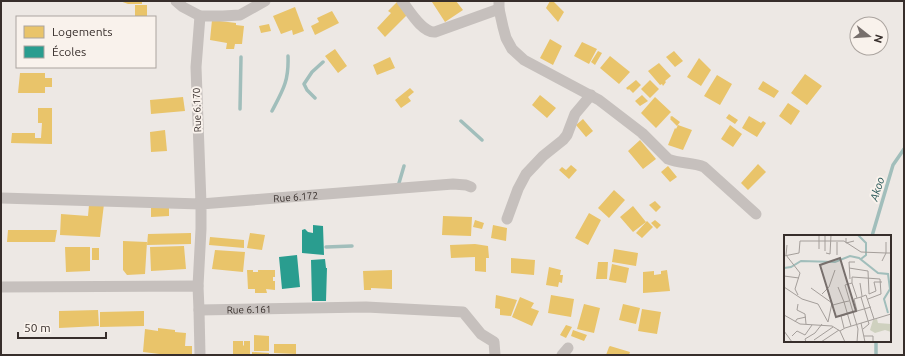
<svg xmlns="http://www.w3.org/2000/svg" width="905" height="356" viewBox="0 0 905 356" font-family="Ubuntu,sans-serif">
	<style>
		.homes { fill: #e9c46a }
		.schools { fill: #2a9d8f }
		.lines { fill: none; stroke-linecap: round; stroke-linejoin: round }
		.stream { stroke: #a1bebb; stroke-width: 3.5 }
		.minor { stroke: #c6c0bd; stroke-width: 11 }
		.labels { text-anchor: middle; dominant-baseline: central; stroke-width: 4; stroke-linejoin: round; paint-order: stroke }
		.street-label { font-size: 10px; fill: #372e2b; stroke: #f9f2ec }
		.water-label { font-size: 11px; font-style: italic; fill: #245555; stroke: #f9f2ec }
		.inset-river { fill: none; stroke: #a1bebb; stroke-width: 2 }
		.inset-road { fill: none; stroke: #a49e9a; stroke-width: 1 }
		.view { fill: #776f6c; fill-opacity: 0.15; stroke: #776f6c; stroke-width: 2 }
		.inset-edge { fill: none; stroke: #372e2b; stroke-width: 2 }
	</style>
	<rect width="100%" height="100%" fill="#ede8e4"/>
	<path class="homes" d="M120 1H142V4H128Z
		M398 1 409 13 385 37 377 28 391 13 388 11Z
		M433 1H456L463 10 445 22 432 2Z
		M550 1H553L564 12 558 22 546 8Z
		M135 5H147V17H135Z
		M295 7 304 31 293 35 292 30 281 34 273 16Z
		M332 11 339 23 315 35 311 26 319 22 317 18Z
		M212 20 236 23V25L244 26 242 44H235L234 49H226L227 43 210 40Z
		M269 24 271 31 261 33 259 26Z
		M550 39 562 46 553 65 540 58Z
		M582 42 597 49 589 64 574 56Z
		M335 49 347 66 338 73 325 56Z
		M598 51 602 53 595 65 591 62Z
		M674 51 683 61 675 67 666 57Z
		M610 56 630 72 619 84 600 68Z
		M390 57 395 68 377 75 373 65Z
		M699 58 711 70 701 86 687 77Z
		M659 63 671 76 665 81 666 82 663 86 662 84 660 85 648 71Z
		M20 73H45V78H52V87H45V93H18Z
		M805 74 822 86 807 105 791 93Z
		M717 75 732 84 720 105 704 96Z
		M636 80 641 85 633 93 629 89 628 90 626 88Z
		M650 80 659 89 650 98 641 89Z
		M763 81 779 91 774 98 758 89Z
		M410 88 414 92 408 97 411 101 401 108 395 100Z
		M540 95 556 108 547 118 532 105Z
		M642 95 648 101 640 106 635 101Z
		M183 97 185 111 151 114 150 100Z
		M655 97 671 112 656 128 641 113Z
		M788 103 800 111 791 125 779 116Z
		M38 108H52V144L11 143 12 133H35V138H41L42 123H38Z
		M729 114 738 120 735 124 726 118Z
		M672 116 680 122 677 126 670 119 671 118 670 117Z
		M749 116 761 123 763 121 766 123 757 137 742 128Z
		M583 119 593 131 586 137 576 125Z
		M678 125 692 130 683 150 668 145 675 128 676 129Z
		M730 125 742 134 733 147 721 139Z
		M165 130 167 151 151 152 150 132Z
		M640 140 656 159 643 169 628 151Z
		M758 164 766 172 748 190 741 183Z
		M571 165 577 170 569 179 559 170 562 167 566 170Z
		M668 166 677 177 670 182 661 172Z
		M614 190 625 200 609 218 598 208Z
		M655 201 661 207 656 212 649 205Z
		M104 204 100 237 60 235 61 214 88 216 89 205Z
		M169 206V216L151 217V207Z
		M633 206 646 222 633 232 620 217Z
		M589 213 601 220 588 245 575 238Z
		M443 216 472 217 471 236 442 235Z
		M475 220 484 223 482 229 473 227Z
		M655 220 661 225 657 229 651 223Z
		M647 221 653 227 642 238 636 233Z
		M493 225 507 228 506 241 491 238Z
		M8 230H57L55 242H7Z
		M191 233V244L147 245 148 234Z
		M250 233 265 235 262 250 247 248Z
		M210 237 244 240V248L209 245Z
		M123 241 147 242 145 274 127 275 123 270Z
		M475 244 488 246 489 258H486V272L475 271V257L451 258 450 245Z
		M184 246 186 269 151 271 150 247Z
		M65 247H90V271L66 272Z
		M92 248H99V260H92Z
		M614 249 638 253 636 266 612 262Z
		M215 250 245 252 243 272 212 269Z
		M511 258 535 260 534 275 511 273Z
		M598 262H608L607 279H596Z
		M612 264 629 268 626 283 609 280Z
		M549 267 561 270 560 275H563L562 283 559 282 558 287 546 285Z
		M247 270H253V272H258V270H275V277H273V281H275V290L266 289 267 293H255V289H248Z
		M392 270V289L371 288V290H364L363 271Z
		M667 270 670 291 643 293V272L654 271V275L661 274V271Z
		M496 295 517 300 511 316 500 315V309L495 308Z
		M551 295 574 299 571 317 548 313Z
		M520 297 534 303 531 308 539 311 532 326 512 317Z
		M584 304 600 308 594 333 577 329Z
		M623 304 640 308 636 324 619 320Z
		M642 309 661 312 657 334 638 331Z
		M98 310 99 326 59 328V311Z
		M144 311V326L100 327V312Z
		M566 325 572 327 566 338 560 335Z
		M158 328 175 330V332L186 333 185 346H192V355H168L143 352 145 329 158 331Z
		M573 330 587 335 584 341 571 336Z
		M254 335 269 336V351H254Z
		M233 341H243V345L244 346V341H250V355H233Z
		M274 344H296V354L274 353Z
		M610 346 630 352 629 355H606L609 347Z
		M252 352 269 353V355H252Z"/>
	<path class="schools" d="M313 225 323 226 324 255 302 253V230L305 229 308 232 313 233Z
		M297 255 300 287 282 289 279 257Z
		M325 259 326 268H327L326 301H312L311 260Z"/>
	<g class="lines">
		<path class="stream" d="M315 98 307 90 304 84 312 72 323 62
			M240 109 241 57
			M272 111C283 90 289 81 288 56
			M461 121 482 140
			M399 183 404 166
			M872 236 893 165 904 149
			M326 247 352 246
			M876 341V355"/>
		<g class="minor">
			<path d="M176 1 183 7 200 16H223L240 15 265 1"/>
			<path d="M402 1C409 10 422 33 435 32L499 9"/>
			<path d="M499 1V9L503 27 506 38 512 49 524 60 599 100 642 133 668 159C680 164 693 162 704 167L756 214"/>
			<path d="M1 198 201 204 196 67 200 16"/>
			<path d="M507 219 518 189 526 174 543 156 563 140 567 135 575 114 591 95"/>
			<path id="s1" d="M198 286 201 229V204L453 184 466 185 471 187"/>
			<path id="s2" d="M1 287 198 286 199 310 366 307 463 312 481 334 494 342 495 355"/>
			<path d="M199 310 200 355"/>
			<path d="M562 355 568 348"/>
		</g>
	</g>
	<g class="labels">
		<g class="street-label">
			<text transform="translate(197 110) rotate(-92)">Rue 6.170</text>
			<text stroke="none"><textPath href="#s1" startOffset="177">Rue 6.172</textPath></text>
			<text stroke="none"><textPath href="#s2" startOffset="271">Rue 6.161</textPath></text>
		</g>
		<g class="water-label">
			<text transform="translate(877 189) rotate(-73)">Akoo</text>
		</g>
	</g>
	<g transform="translate(784 235)">
		<rect width="107" height="107" fill="#ede8e4"/>
		<path d="M93 84 94 88 107 89V97L101 95 91 98 86 95 89 85Z" fill="#cfd1bf"/>
		<path class="inset-river" d="M74 0 82 8V20L77 24M0 33 7 32 17 26 51 27 66 21 75 23 94 38 104 39 106 54 100 64 104 78"/>
		<path class="inset-road" d="M35 0V14M62 3V8L70 6M53 7V20M102 7V18H107M3 10 2 20 16 38 11 54 14 60M41 16V0M42 18 46 19 47 0M0 21 15 18 16 6H60L77 17 102 18 98 26M65 33 84 36 85 59M0 41 15 43M66 44 65 27H71M68 48 73 63M76 48 78 61M0 52 18 64 34 69 44 87M54 52 60 67 65 66M27 53 48 68 44 87M38 59 45 52 51 35M85 59 92 56 90 47H98M77 62 70 64 73 76 87 72M14 69 13 75 21 79 22 89M49 70 60 67 67 91M0 80 16 89 48 91 56 96 61 107M11 87 13 84 22 82M77 88 81 107M60 93 57 81 63 79M79 94 85 89 77 62 82 60 90 84M0 96 8 107M56 96 61 93 107 79M8 101 13 96 21 100 28 90M80 101H89V107M30 105 49 92M22 107 21 104 31 98 38 89M37 107 55 95M73 107 74 94 61 50 68 48V42L96 44 97 59 84 64"/>
		<path class="view" d="M56 23 72 76 52 82 36 30Z"/>
		<rect width="107" height="107" class="inset-edge"/>
	</g>
	<rect width="905" height="356" fill="none" stroke="#372e2b" stroke-width="4"/>
	<rect x="16" y="16" width="140" height="52" fill="#f9f2ec" stroke="#aba49f"/>
	<rect x="24" y="26" width="20" height="12" fill="#e9c46a" stroke="#aba49f"/>
	<text x="52" y="36" font-size="12" fill="#372e2b">Logements</text>
	<rect x="24" y="46" width="20" height="12" fill="#2a9d8f" stroke="#aba49f"/>
	<text x="52" y="56" font-size="12" fill="#372e2b">Écoles</text>
	<g transform="translate(869 36) rotate(107)"><circle r="19" fill="#f9f2ec" stroke="#aba49f"/>
	<path d="M0-3L7 15L0 10L-7 15Z" fill="#776f6c"/>
	<text y="-6" font-size="11" font-weight="bold" text-anchor="middle" fill="#372e2b">N</text>
	</g>
	<path d="M18 332v6h88v-6" fill="none" stroke="#372e2b" stroke-width="2"/>
	<text x="24" y="332" font-size="12" fill="#372e2b" stroke="#f9f2ec" stroke-width="3" paint-order="stroke">50 m</text>
</svg>
